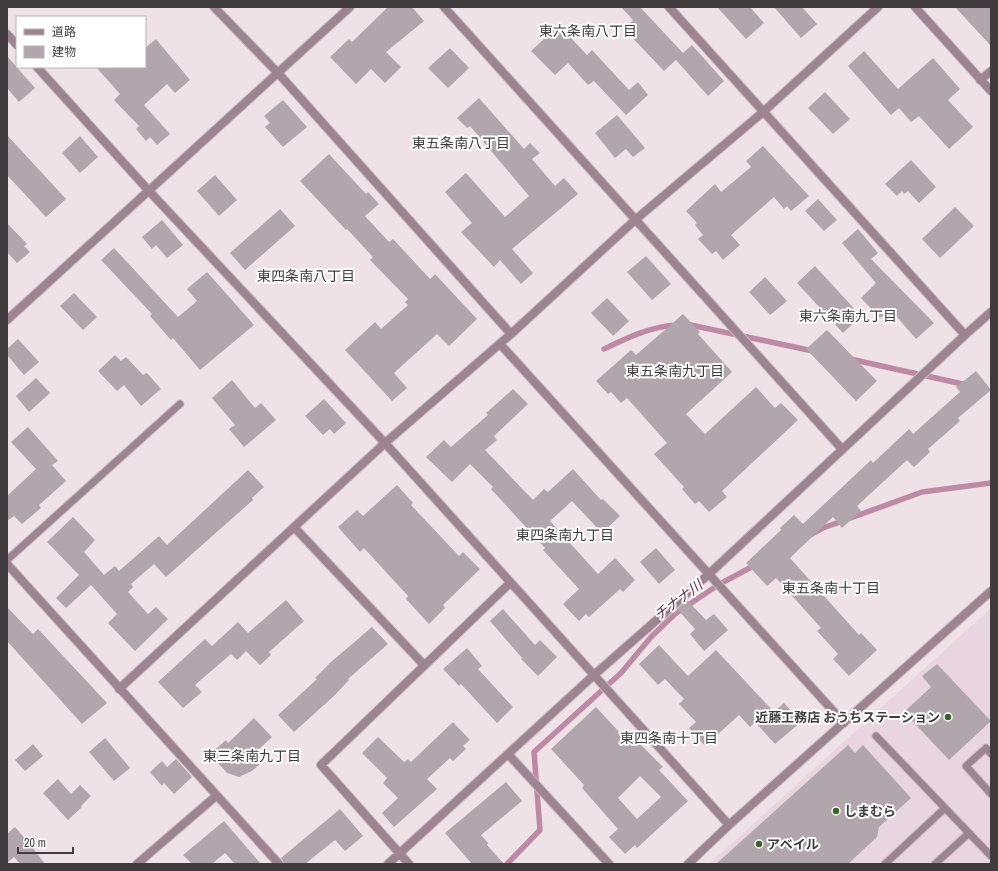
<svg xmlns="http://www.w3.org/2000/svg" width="998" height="871" viewBox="0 0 998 871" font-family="'Archivo Narrow','Noto Sans JP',sans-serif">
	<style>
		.built { fill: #e9d5df }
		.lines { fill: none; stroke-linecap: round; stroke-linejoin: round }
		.stream { stroke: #bd89a3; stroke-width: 5.5 }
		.building { fill: #b1a6ab; fill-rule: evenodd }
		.service-casing { stroke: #c8bdc2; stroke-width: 9 }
		.minor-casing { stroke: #c8bdc2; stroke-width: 10 }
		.tertiary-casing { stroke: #c8bdc2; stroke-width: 10 }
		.service { stroke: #9c8490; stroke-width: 7 }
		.minor { stroke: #9c8490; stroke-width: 8 }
		.tertiary { stroke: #9c8490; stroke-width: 8 }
		.poi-dot { fill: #376423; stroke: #fff; stroke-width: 1.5 }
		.labels { text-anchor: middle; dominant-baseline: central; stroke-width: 4; stroke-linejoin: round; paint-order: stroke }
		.poi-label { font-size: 13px; font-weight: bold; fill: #403b3d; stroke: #fff; text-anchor: start }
		.neighbourhood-label { font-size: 14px; fill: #403b3d; stroke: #fff }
		.water-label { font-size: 14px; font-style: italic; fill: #642449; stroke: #fff }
	</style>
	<rect width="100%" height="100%" fill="#eee2e7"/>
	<path class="built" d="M991 608V864H709Z"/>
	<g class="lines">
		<path class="stream" d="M686 324 813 351
			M604 349C627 338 652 326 677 325
			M850 359 967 385
			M812 534 823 528 922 492 991 483
			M507 864 540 830 534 752 621 673 651 637 675 614 718 585 757 564"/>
	</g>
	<path class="building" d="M388 7H412L424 21 386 52 401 67 385 83 371 69 356 84 330 57 349 39 352 42Z
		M621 7H640L683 53 692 45 724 81 708 96 676 60 664 71 624 29 633 20Z
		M717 7H750L764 23 746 39Z
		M774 7H802L817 24 801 38Z
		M955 7H991V46Z
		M559 25 587 55 592 50 629 90 638 82 648 95 626 115 594 81 588 85 568 63 555 75 531 51Z
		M156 39 190 80 175 93 167 84 144 105 170 134 157 145 150 137 146 141 136 129 139 126 114 100 120 94 96 67H145V48Z
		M450 48 469 68 448 88 428 68Z
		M864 51 898 89 933 58 960 89 948 100 973 127 949 149 919 116 911 122 899 108 891 115 848 66Z
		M7 56 35 88 19 102 7 88Z
		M825 92 850 119 833 134 808 108Z
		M479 98 524 149 530 143 540 153 532 159 555 186 564 178 578 194 512 249 533 273 521 284 500 260 494 267 461 232 472 223 445 192 466 173 505 217 529 196 470 126 467 128 457 118Z
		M283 100 307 127 283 147 265 127 270 123 264 116Z
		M617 115 645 148 633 157 626 149 615 158 595 133Z
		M7 135 66 199 46 217 7 175Z
		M80 136 98 157 80 173 62 153Z
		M763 146 809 196 791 211 787 206 784 209 774 197 731 235 740 245 723 260 716 251 712 254 698 239 703 235 695 225 697 223 686 211 715 184 721 192 751 167 746 161Z
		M329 154 366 194 368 192 379 204 365 216 389 242 393 239 430 279 435 274 477 319 449 346 437 334 394 373 407 388 392 401 345 350 375 322 381 329 408 305 405 302 408 299 370 260 373 257 347 229 346 230 300 181Z
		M911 160 936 187 919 203 908 191 904 194 902 191 897 196 885 184Z
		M215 175 237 200 219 216 197 191Z
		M818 199 837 220 824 231 805 211Z
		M955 207 974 226 940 258 922 239Z
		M280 209 295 226 245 270 230 253Z
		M162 220 183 245 167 258 156 245 152 249 142 237Z
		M7 223 27 244 24 246 30 252 17 263 7 252Z
		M858 229 878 253 871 259 934 323 916 339 890 309 880 318 861 298 876 283 842 243Z
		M114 248 178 317 197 301 187 289 207 272 254 325 200 370 173 338 171 340 150 316 152 314 101 260Z
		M646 256 671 284 652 300 627 272Z
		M815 266 861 316 843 333 797 283Z
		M765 277 787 301 770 315 749 292Z
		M74 293 97 317 83 330 60 306Z
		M607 298 629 321 613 336 591 313Z
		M683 314 700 332 698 334 732 372 686 414 705 434 756 387 775 408 781 403 798 420 722 491 727 497 709 512 699 501 695 504 682 489 684 487 654 454 667 443 627 398 621 403 611 392 608 394 596 381 631 350 636 355Z
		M827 330 877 381 856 401 806 349Z
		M18 339 39 362 24 375 7 355V349Z
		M115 355 121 361 126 357 143 375 147 373 161 389 141 406 124 385 117 391 98 371Z
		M976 371 991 390 958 418 960 421 928 449 930 452 914 467 907 460 857 506 861 511 842 528 833 517 790 558 859 635 861 633 877 650 849 676 833 659 838 654 817 631 821 628 776 578 767 586 746 563 781 530 780 528 794 515 803 524 871 460 873 463 909 429 913 434 960 392 956 387Z
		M36 378 50 393 29 412 16 396Z
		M232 380 255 408 261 403 276 420 244 447 229 429 235 425 212 398Z
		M513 389 528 404 494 436 497 440 485 450 533 500 544 489 548 492 573 469 601 500 603 499 620 516 602 533 572 501 550 521 598 574 615 558 635 580 623 592 620 589 589 617 586 614 579 621 563 604 579 589 543 550 545 548 491 489 493 487 470 464 452 482 426 457 444 440 451 447 488 415 486 413Z
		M324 399 346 423 334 434 330 429 323 435 305 416Z
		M28 427 58 461 52 465 66 481 39 505 41 508 22 524 14 516 7 521V496L36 469 11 442Z
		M248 470 264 487 252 498 253 500 166 577 154 564 131 584 133 587 128 592 148 614 156 607 168 619 135 651 108 623 117 614 91 585 66 608 56 598 79 575 47 542 73 517 95 540 84 552 104 575 115 566 119 571 159 536 167 545Z
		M397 485 413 503 411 505 459 556 463 552 480 569 443 605 445 608 429 624 406 599 408 596 364 548 360 552 338 527 357 510 363 516Z
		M656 548 675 570 659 584 640 562Z
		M286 600 304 621 269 652 271 655 260 665 246 651 237 660 231 654 195 685 202 692 183 708 158 682 205 639 212 646 238 622 248 633Z
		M687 600 706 620 714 614 728 630 704 651 690 634 695 629 677 609Z
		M7 607 33 634 38 629 107 703 82 724 7 641Z
		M503 609 535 645 540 640 557 657 538 676 521 659 522 658 490 621Z
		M372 627 388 644 348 679 349 680 334 696 294 732 278 715 317 679 315 678 331 662Z
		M659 645 688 676 716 650 774 712 784 703 801 722 775 744 755 722 750 727 739 715 705 746 689 728 696 722 679 704 684 699 665 679 658 685 639 664Z
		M467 648 482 666 478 669 513 707 497 723 461 684 459 686 443 669Z
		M937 664 991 721 949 760 904 712 931 687 922 676Z
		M596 707 632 746 637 741 663 767 659 770 688 801 637 848 635 845 625 854 609 837 618 829 582 788 584 785 551 749ZM640 776 661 797 637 819 618 798Z
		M254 718 272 737 253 755 260 764 252 771 239 777 227 773 210 754 226 740 228 743Z
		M453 722 470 740 463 746 466 749 453 761 450 758 427 779 437 789 394 827 382 813 398 798 383 783 387 778 362 753 378 737 404 762 408 759 411 762Z
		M105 738 130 768 114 781 89 752Z
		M33 744 43 756 25 771 15 760Z
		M848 745 855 753 863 745 911 798 879 827 877 837 848 864H716Z
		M176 759 192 777 174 794 164 783 162 786 150 772 162 761 167 767Z
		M58 779 71 794 80 785 91 796 81 806 82 807 68 820 43 793Z
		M506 782 522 801 481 835 488 843 487 845 504 864H472L445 833Z
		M340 809 363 836 345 851 335 840 305 864H284L281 858Z
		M224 821 261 864H235L225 853 212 864H192L183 855Z
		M15 827 33 848 45 864H20L14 857 7 863V834Z"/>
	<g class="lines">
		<defs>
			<path id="service" d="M7 560 180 404
				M876 736 991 856
				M991 754 986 748 966 766 991 794
				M885 864 945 808
				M935 864 969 833"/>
			<path id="minor" d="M214 7 278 73 511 334
				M444 7 842 449
				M669 7 965 335 991 312
				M915 7 991 91
				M7 34 17 45
				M37 67 149 191 385 443 511 334 635 220 763 112 878 7
				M980 80 991 71
				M500 344 844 723
				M294 527 424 665
				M7 564 279 864
				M119 689 385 443 729 825 991 591
				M508 754 609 864
				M137 864 216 796
				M388 864 594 675 709 574 965 335
				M409 864 321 765 510 583
				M688 864 729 825"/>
			<path id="tertiary" d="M7 320 350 7"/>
		</defs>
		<use href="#service" class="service-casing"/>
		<use href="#minor" class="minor-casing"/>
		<use href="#tertiary" class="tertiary-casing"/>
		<use href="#service" class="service"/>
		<use href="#minor" class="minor"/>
		<use href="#tertiary" class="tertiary"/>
	</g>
	<g class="poi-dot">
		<circle cx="948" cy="717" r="4"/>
		<circle cx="836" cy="811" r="4"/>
		<circle cx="759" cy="844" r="4"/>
	</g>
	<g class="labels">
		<g class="poi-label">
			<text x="940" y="717" text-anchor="end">近藤工務店 おうちステーション</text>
			<text x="844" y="811">しまむら</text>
			<text x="767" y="844">アベイル</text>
		</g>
		<g class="neighbourhood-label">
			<text x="588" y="31">東六条南八丁目</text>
			<text x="461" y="143">東五条南八丁目</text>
			<text x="306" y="276">東四条南八丁目</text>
			<text x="848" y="316">東六条南九丁目</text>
			<text x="675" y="371">東五条南九丁目</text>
			<text x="565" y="535">東四条南九丁目</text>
			<text x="831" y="588">東五条南十丁目</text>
			<text x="669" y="738">東四条南十丁目</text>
			<text x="252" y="756">東三条南九丁目</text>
		</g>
		<g class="water-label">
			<text transform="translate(678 600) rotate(-37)">チナナ川</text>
		</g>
	</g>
	<rect width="998" height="871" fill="none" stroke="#403b3d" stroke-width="16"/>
	<rect x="16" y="16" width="130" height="52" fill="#ffffff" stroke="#b3b1b1"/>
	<rect x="24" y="29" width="20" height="6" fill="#9c8490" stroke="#b3b1b1"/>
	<text x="52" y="36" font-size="12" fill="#403b3d">道路</text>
	<rect x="24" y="46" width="20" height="12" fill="#b1a6ab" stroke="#b3b1b1"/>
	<text x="52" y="56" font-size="12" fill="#403b3d">建物</text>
	<path d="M18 847v6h55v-6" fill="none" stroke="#403b3d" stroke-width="2"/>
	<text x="24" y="847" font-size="12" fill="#403b3d" stroke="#ffffff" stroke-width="3" paint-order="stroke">20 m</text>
</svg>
